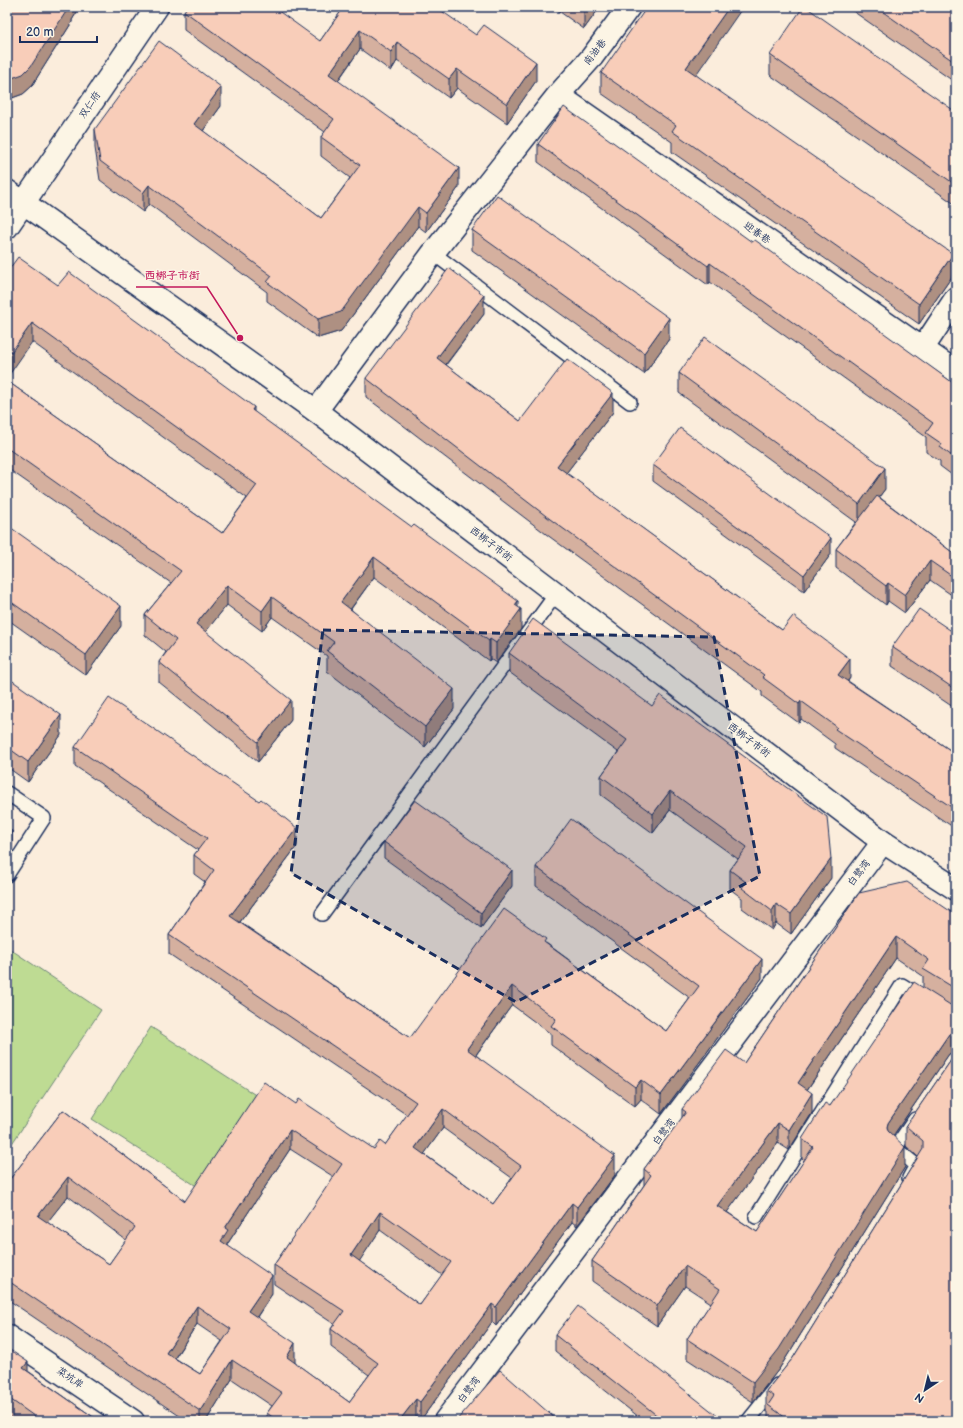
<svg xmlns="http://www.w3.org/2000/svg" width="963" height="1428" viewBox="0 0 963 1428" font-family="'Balsamiq Sans','LXGW WenKai TC',sans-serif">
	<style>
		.green { fill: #bedb93; stroke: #6c8578 }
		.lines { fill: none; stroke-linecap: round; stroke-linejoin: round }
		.lane-casing { stroke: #1b2f5e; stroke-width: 16 }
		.street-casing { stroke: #1b2f5e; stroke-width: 25 }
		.secondary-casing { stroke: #1b2f5e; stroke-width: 25 }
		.lane { stroke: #fcf5e5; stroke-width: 13 }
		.street { stroke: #fcf5e5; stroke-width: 22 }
		.secondary { stroke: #fcf5e5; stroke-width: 22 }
		.wall { fill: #d5b09f; stroke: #1b2f5e; fill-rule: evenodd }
		.shaded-wall { fill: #ae9082; stroke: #1b2f5e }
		.building { fill: #f8cdb9; stroke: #1b2f5e; fill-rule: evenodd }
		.marked { fill: #1b2f5e; fill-opacity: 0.2; stroke: #1b2f5e; stroke-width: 3; stroke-dasharray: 8 5; stroke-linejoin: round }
		.labels { text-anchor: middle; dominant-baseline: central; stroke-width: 3; stroke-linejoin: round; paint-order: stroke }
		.street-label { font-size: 10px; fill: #1b2f5e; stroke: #fcf5e5 }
		.leader { fill: none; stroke: #c2185b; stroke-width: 1.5 }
		.callout-dot { fill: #c2185b; stroke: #fcf5e5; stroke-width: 1.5 }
		.callout-label { font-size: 11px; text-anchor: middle; font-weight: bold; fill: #c2185b; stroke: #fcf5e5; stroke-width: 3; stroke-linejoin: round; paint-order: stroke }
	</style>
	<rect width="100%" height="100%" fill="#fbeddc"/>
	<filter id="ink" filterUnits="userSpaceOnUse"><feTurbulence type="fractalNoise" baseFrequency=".025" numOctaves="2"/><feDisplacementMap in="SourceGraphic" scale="8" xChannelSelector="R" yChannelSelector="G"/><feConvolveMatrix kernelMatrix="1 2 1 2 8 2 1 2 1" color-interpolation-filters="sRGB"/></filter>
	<g filter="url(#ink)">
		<path class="green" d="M7 947 101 1010 7 1151Z
			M151 1027 257 1096 198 1187 92 1119Z"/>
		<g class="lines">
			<defs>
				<path id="lane" d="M433 253 630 402
					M7 793 44 818 7 875
					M322 914 556 594
					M909 1178 916 1165 895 1148 915 1119
					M756 1217 902 985 923 998
					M748 1421 777 1385"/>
				<path id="street" d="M558 95 956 372
					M923 348 956 298
					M316 411 433 253 558 95 592 57 629 7
					M7 1336 133 1421
					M445 1421 883 842"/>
				<path id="secondary" d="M7 191 316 411 883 842 956 889
					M7 227 157 7"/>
			</defs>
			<use href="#lane" class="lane-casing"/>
			<use href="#street" class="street-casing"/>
			<use href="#secondary" class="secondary-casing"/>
			<use href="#lane" class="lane"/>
			<use href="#street" class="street"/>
			<use href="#secondary" class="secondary"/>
		</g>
		<path class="wall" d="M7 7H80L72 20V22L31 87 23 94 12 98 7 99Z
			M344 7 536 81 507 123 457 88 449 98 397 61 391 71 360 49 338 81 459 187 426 232 418 226 341 331 318 338 267 301V292L149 204 143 212 100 180 95 148V129L221 106 203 131 321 218 350 178 321 156V137L325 132 184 30V11L320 41Z
			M553 7H600L584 29Z
			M847 7H956V83Z
			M770 55 956 112V205L770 75Z
			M601 73 696 75 953 275 919 324 672 152V142L601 93Z
			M538 144 752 242 956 385V478L940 466V461L926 452V437L710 282 708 285 538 162Z
			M472 230 669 339 644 374 472 250Z
			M7 272 58 285 254 412 518 607 521 629 496 663 490 659 489 661 374 577 351 609 454 709 425 747 327 671V656L272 617 262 631 227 605 205 632 291 720 258 762 159 682V662L166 652 145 635V615L171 583 7 468V381L222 533 247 498 32 342Z
			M484 314 446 365 520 421 613 412 566 473 782 630 850 678 848 681 956 754V829L835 748V744L801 719 799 723 762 696V692L550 537 366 397V378Z
			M956 319V342L955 341V321Z
			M679 373 885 489 879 497 956 555V598L930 580 905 613 888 601 886 605 836 568V549L856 522 679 393Z
			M653 465 831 554 804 591 653 481Z
			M7 525 121 626 86 675 7 619Z
			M956 634V709L892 666V647Z
			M509 653 652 706 831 878 791 934 776 923 772 930 742 908V898L730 889V870L738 859 670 810 653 833 601 795V776L618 752 509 672Z
			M7 677 61 735 28 782 7 767Z
			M75 747 297 846 240 922 410 1038 546 943 666 1031 690 998 536 886V867L762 978 661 1114 641 1099 635 1106 551 1045V1034L512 1005 476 1055 615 1175 577 1226 572 1222 496 1326 492 1322 420 1421 416 1417 413 1421H267V1413L272 1406 232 1379 206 1421H187L7 1299V1183L63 1110 185 1201 296 1104 374 1149 385 1145 407 1115 169 954V935L205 882 194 874V855L198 850 75 766ZM443 1128 512 1178 493 1204 424 1154ZM290 1149 334 1177 274 1265V1284L334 1324 331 1329V1347L369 1375 349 1402 295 1363V1362L257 1317 272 1294 228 1246V1243ZM68 1196 126 1240 109 1264 47 1222ZM380 1230 442 1275 420 1305 359 1261ZM197 1324 222 1341 200 1374 175 1358Z
			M384 842 512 886 481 928 384 858Z
			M859 893 956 915V1051L949 1054 893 1136 905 1167 779 1369 753 1402 687 1359V1339L711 1303 685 1286 657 1326 592 1281V1261L644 1185V1169L682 1118V1109L744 1063ZM896 958 923 976V987L830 1106 802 1139V1159L804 1161 757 1232 727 1212 778 1143 789 1150 812 1113 807 1090Z
			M956 1053V1421H768V1412L766 1411V1391L793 1358 918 1157 906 1146V1126Z
			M555 1335 724 1421H644L555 1351Z
			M7 1348 28 1371 99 1421H15L7 1415Z"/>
		<path class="shaded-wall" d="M69 7H80L72 20V22L31 87 23 94 12 98V78Z
			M586 7H600L584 29V9Z
			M729 7H743L686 89V68Z
			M360 30V49L329 93V74Z
			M397 42V61L391 71V52Z
			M536 62V81L507 123V104Z
			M457 69V88L449 98V79Z
			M221 87V106L194 143V124Z
			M459 168V187L426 232V213Z
			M149 185V204L143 212V193Z
			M418 207V226L341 331 318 338V319Z
			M953 254V275L919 324V304Z
			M710 263V282L708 285V266Z
			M484 295V314L437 376V358Z
			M669 318V339L644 374V353Z
			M32 323V342L7 378V358Z
			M613 393V412L557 485V466Z
			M254 407V426L252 410Z
			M885 468V489L859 524V504Z
			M831 538V554L804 591V575Z
			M374 557V577L341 622V602Z
			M930 561V580L905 613V595Z
			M888 583V601L886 605V586Z
			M227 585V605L196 644V624Z
			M272 597V617L262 631V611Z
			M518 601V613L521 609V629L496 663V643L515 605Z
			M121 606V626L86 675V655Z
			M490 639V659L489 661V641Z
			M850 659V678L838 693V675Z
			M454 689V709L425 747V727Z
			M291 700V720L258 762V742Z
			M801 701V719L799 723V704Z
			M61 715V735L28 782V762Z
			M670 791V810L653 833V814Z
			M297 828V846L230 935V916Z
			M12 831V851L7 859V839Z
			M831 859V878L791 934V914Z
			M512 870V886L481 928V913Z
			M776 904V923L772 930V911Z
			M896 937V958L798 1103V1083Z
			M762 959V978L661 1114V1095Z
			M512 986V1005L467 1067V1049Z
			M956 1031V1051L949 1054 888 1143 887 1127 888 1123 949 1034Z
			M641 1080V1099L635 1106V1087Z
			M812 1093V1113L789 1150V1130Z
			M443 1109V1128L415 1167V1148Z
			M778 1123V1143L717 1226V1206Z
			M290 1130V1149L228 1243V1249L221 1241 225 1228Z
			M905 1147V1167L779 1369 753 1402V1382Z
			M615 1156V1175L577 1226V1207Z
			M68 1177V1196L38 1234V1216Z
			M572 1203V1222L496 1326V1307Z
			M380 1212V1230L351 1274V1255Z
			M685 1266V1286L657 1326V1306Z
			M272 1276V1294L248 1330V1311Z
			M492 1304V1322L420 1421V1402Z
			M197 1306V1324L166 1371V1353Z
			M295 1343V1362L287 1375V1357Z
			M232 1360V1379L206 1421H200V1411Z
			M28 1362V1380L23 1368Z
			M416 1399V1417L413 1421H399Z"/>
		<path class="building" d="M7 7H69L31 66 23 74 12 78H7Z
			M187 7H273L320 41 344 7H417L420 9 421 7H436L476 35 484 25 536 62 507 104 457 69 449 79 397 42 391 52 360 30 329 74 459 168 426 213 418 207 341 312 318 319 267 282 272 276 149 185 143 193 100 161 95 129 159 41 221 87 194 124 321 218 360 165 321 137 334 119 184 11Z
			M647 7H729L686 68 953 254 919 304 672 131 676 125 601 73Z
			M803 7H806L956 112V185L770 55Z
			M876 7H956V63Z
			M564 107 752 242 755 240 956 385V459L940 447 942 444 926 433 933 423 710 263 708 266 538 144Z
			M497 195 669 318 644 353 472 230Z
			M18 257 58 285 69 272 254 407 252 410 412 527 414 525 518 601 515 605 521 609 496 643 490 639 489 641 374 557 341 602 454 689 425 727 327 651 334 642 272 597 262 611 227 585 196 624 291 700 258 742 159 662 176 640 145 615 181 571 7 448V381L222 533 257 485 32 323 7 358V272Z
			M449 268 484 295 437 358 520 421 567 359 613 393 557 466 782 630 793 616 850 659 838 675 956 754V810L835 729 837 727 801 701 799 704 762 677 764 675 550 519 366 378Z
			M705 337 885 468 859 504 679 373Z
			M680 428 831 538 804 575 653 465Z
			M877 496 956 555V579L930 561 905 595 888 583 886 586 836 549Z
			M7 525 121 606 86 655 7 599Z
			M919 609 956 634V690L892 647Z
			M533 619 652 706 660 695 827 817 831 859 791 914 776 904 772 911 742 888 746 882 730 870 747 847 670 791 653 814 601 776 627 740 509 653Z
			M7 677 61 715 28 762 7 747Z
			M109 698 259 801 261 799 297 828 230 916 410 1038 504 909 546 939 544 942 666 1031 699 986 536 867 571 819 762 959 661 1095 641 1080 635 1087 551 1026 556 1019 512 986 467 1049 615 1156 577 1207 572 1203 496 1307 492 1304 420 1402 416 1399 399 1421H274L275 1419 267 1413 282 1393 232 1360 200 1411 7 1280V1188L8 1186 7 1185V1183L63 1110 185 1201 264 1082 296 1104 299 1099 374 1149 380 1141 385 1145 416 1102 169 935 214 870 194 855 207 838 75 747ZM443 1109 521 1166 493 1204 415 1148ZM290 1130 342 1164 274 1265 344 1311 331 1329 378 1363 349 1402 287 1357 295 1343 248 1311 272 1276 221 1241 228 1230 225 1228ZM68 1177 135 1227 109 1264 38 1216ZM380 1212 451 1262 420 1305 351 1255ZM197 1306 231 1329 200 1374 166 1353Z
			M415 800 512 870 481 913 384 842Z
			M7 827 12 831 7 839Z
			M907 882 956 915V989L923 969 929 960 896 937 798 1083 812 1093 789 1130 778 1123 717 1206 757 1232 813 1147 802 1139 825 1103 830 1106 914 982 952 1006H956V1031L949 1034 888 1123 887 1127 888 1131 905 1147 779 1349 753 1382 687 1339 720 1289 685 1266 657 1306 592 1261 651 1175 644 1169 686 1112 682 1109 726 1050 744 1063 859 893Z
			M956 1053V1421H790L768 1405 774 1396 766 1391 793 1358 923 1149V1141L906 1126Z
			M578 1306 724 1421H664L555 1335Z
			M7 1348 28 1362 23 1368 99 1421H41L7 1397Z
			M500 1370 558 1421H456Z"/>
	</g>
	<path class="marked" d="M323 630 714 637 760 876 516 1002 291 873Z"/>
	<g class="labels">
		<g class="street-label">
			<text transform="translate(595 52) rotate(-52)">南油巷</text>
			<text transform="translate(90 105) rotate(-56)">双仁府</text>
			<text transform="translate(757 233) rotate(35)">迎春巷</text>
			<text transform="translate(491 544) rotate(37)">西梆子市街</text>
			<text transform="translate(749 740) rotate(37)">西梆子市街</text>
			<text transform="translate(859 873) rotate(-53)">白鹭湾</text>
			<text transform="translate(664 1132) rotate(-53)">白鹭湾</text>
			<text transform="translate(70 1378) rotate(34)">菜坑岸</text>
			<text transform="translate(469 1390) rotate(-53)">白鹭湾</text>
		</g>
	</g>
	<path class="leader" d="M240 338L207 287H136"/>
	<circle class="callout-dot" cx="240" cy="338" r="4"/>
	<g class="callout-label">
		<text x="172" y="279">西梆子市街</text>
	</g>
	<rect width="963" height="1428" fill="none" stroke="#fcf5e5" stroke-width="24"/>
	<rect x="12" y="12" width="939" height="1404" fill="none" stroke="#1b2f5e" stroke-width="1.5" filter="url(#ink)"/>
	<g transform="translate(925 1390) rotate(215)" stroke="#fcf5e5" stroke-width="3" paint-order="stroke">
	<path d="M0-3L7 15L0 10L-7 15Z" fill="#1b2f5e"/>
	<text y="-6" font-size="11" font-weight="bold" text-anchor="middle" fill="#1b2f5e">N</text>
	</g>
	<path d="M20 36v6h77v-6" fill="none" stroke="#1b2f5e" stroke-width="2"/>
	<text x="26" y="36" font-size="12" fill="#1b2f5e" stroke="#fcf5e5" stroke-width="3" paint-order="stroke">20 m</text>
</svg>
